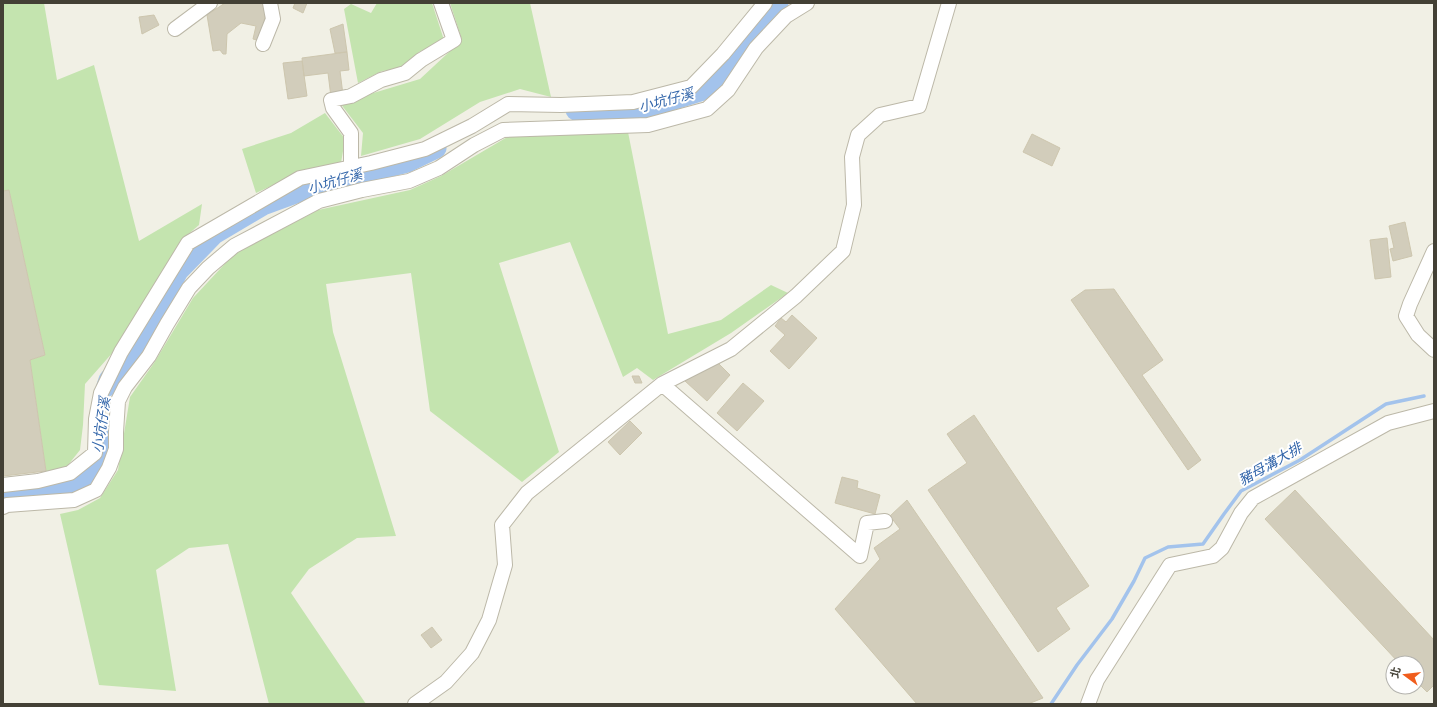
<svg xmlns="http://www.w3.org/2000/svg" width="1437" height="707" viewBox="0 0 1437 707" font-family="Quicksand,'Noto Sans TC',sans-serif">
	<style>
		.green { fill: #c4e4af }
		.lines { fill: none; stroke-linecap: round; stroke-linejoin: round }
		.stream { stroke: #a3c3ec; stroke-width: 3.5 }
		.river { stroke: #a3c3ec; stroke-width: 21 }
		.building { fill: #d2cdbb; stroke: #cdc6ae }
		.minor-casing { stroke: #bcb8a8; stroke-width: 16 }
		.minor { stroke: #fff; stroke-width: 14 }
		.labels { text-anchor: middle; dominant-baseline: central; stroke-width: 4; stroke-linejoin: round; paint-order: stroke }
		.water-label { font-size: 14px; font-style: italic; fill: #36a; stroke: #fff }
	</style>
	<rect width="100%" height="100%" fill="#f1f0e5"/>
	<path class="green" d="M3 3H44L57 80 94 65 139 241 202 204 199 225 185 237 114 351 85 384 83 425 80 450 64 470 46 471 30 360 45 355 9 190 3 191Z
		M377 3H432L444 40 419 52 401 69 382 71 358 83 344 9 351 4 371 13Z
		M450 3H530L551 97 520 89 480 102 420 139 361 156 363 133 340 103 420 79 462 40Z
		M325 113 345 139 341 163 295 175 256 193 242 149 291 133Z
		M628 132 668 334 721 320 771 285 788 293 731 333 653 380 637 368 623 377 570 242 499 263 559 452 522 482 430 411 411 273 326 284 333 332 396 536 357 538 309 569 291 593 366 704H269L228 544 189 548 156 570 176 691 99 685 60 514 78 510 100 498 118 470 130 397 154 363 193 298 234 254 318 210 410 190 441 176 509 136Z"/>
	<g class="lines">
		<path class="stream" d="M1051 704 1077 665 1112 619 1134 581 1145 558 1168 547 1203 544 1224 514 1241 491 1300 460 1386 404 1424 396"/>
		<path class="river" d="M576 110H640L700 91 724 71 768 11 778 3
			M107 386 109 380 136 348 178 271 214 234 263 205 315 186 407 162 436 148
			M3 496 24 491 73 484 91 471 101 445V434"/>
	</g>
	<path class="building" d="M225 3H259L267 4 261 41 253 39 256 26 241 23 227 34 226 54H223L220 50 213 51 207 15Z
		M295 3H307L303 13 293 8Z
		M154 15 159 25 142 34 139 17Z
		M343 24 347 52 335 53 330 29Z
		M347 52 349 70 340 71 343 95 331 97 328 73 304 76 302 58Z
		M302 61 307 96 288 99 283 63Z
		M1032 134 1060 148 1052 166 1023 152Z
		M9 190 45 355 30 360 46 471 3 476V191Z
		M1405 222 1412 256 1393 261 1390 249 1394 248 1389 226Z
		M1387 238 1391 277 1375 279 1370 240Z
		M1114 289 1163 360 1142 375 1201 460 1188 470 1071 300 1085 290Z
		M792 315 817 338 789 369 770 351 785 335 775 326 781 318 786 322Z
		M717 362 730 375 707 401 685 381Z
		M632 376H639L642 383H635Z
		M743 383 764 401 737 431 717 413Z
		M974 415 1089 586 1056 608 1070 629 1038 652 928 490 967 463 947 434Z
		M630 421 642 433 620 455 608 442Z
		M842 477 858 481 857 488 880 495 875 514 835 503Z
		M1295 490 1434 640V685L1427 692 1417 682V663H1399L1265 519Z
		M907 500 1043 698 1028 704H917L835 609 880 559 874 548 900 529 890 516Z
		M432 627 442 640 431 648 421 635Z"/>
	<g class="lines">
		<defs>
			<path id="minor" d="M175 29 210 3
				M263 44 273 19 270 3
				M351 167V133L333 108 331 100 351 96 381 80 405 73 421 60 454 40 441 3
				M1434 251 1410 304 1406 316 1418 335 1434 350
				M662 384 860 556 867 523 885 521
				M3 485 38 481 70 473 95 453 96 419 101 393 121 352 188 243 300 178 371 163 425 149 472 126 508 104 561 105 633 102 691 87 723 54 765 3
				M3 507 7 505 74 500 96 490 109 468 116 449V432L118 401 125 387 149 356 167 324 189 288 208 268 234 246 319 201 362 190 409 181 439 168 474 145 503 130 648 125 707 109 728 90 756 48 786 16 807 3
				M415 704 446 682 472 653 489 620 505 565 502 525 527 493 662 384 731 349 796 296 843 251 854 205 852 157 858 135 880 115 919 106 949 3
				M1088 704 1097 680 1170 565 1213 556 1222 548 1241 513 1253 498 1388 423 1434 411"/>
		</defs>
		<use href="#minor" class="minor-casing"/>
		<use href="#minor" class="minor"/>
	</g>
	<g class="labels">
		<g class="water-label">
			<text transform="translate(666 100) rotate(-15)">小坑仔溪</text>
			<text transform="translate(335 181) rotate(-16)">小坑仔溪</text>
			<text transform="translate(101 425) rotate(-82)">小坑仔溪</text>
			<text transform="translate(1270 464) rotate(-30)">豬母溝大排</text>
		</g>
	</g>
	<rect width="1437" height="707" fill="none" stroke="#434035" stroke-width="8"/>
	<g transform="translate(1405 675) rotate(285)"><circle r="19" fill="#ffffff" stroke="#b4b3ae"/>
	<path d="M0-3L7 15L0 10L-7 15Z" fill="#f05d1d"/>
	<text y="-6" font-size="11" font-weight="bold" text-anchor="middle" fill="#434035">北</text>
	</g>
</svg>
